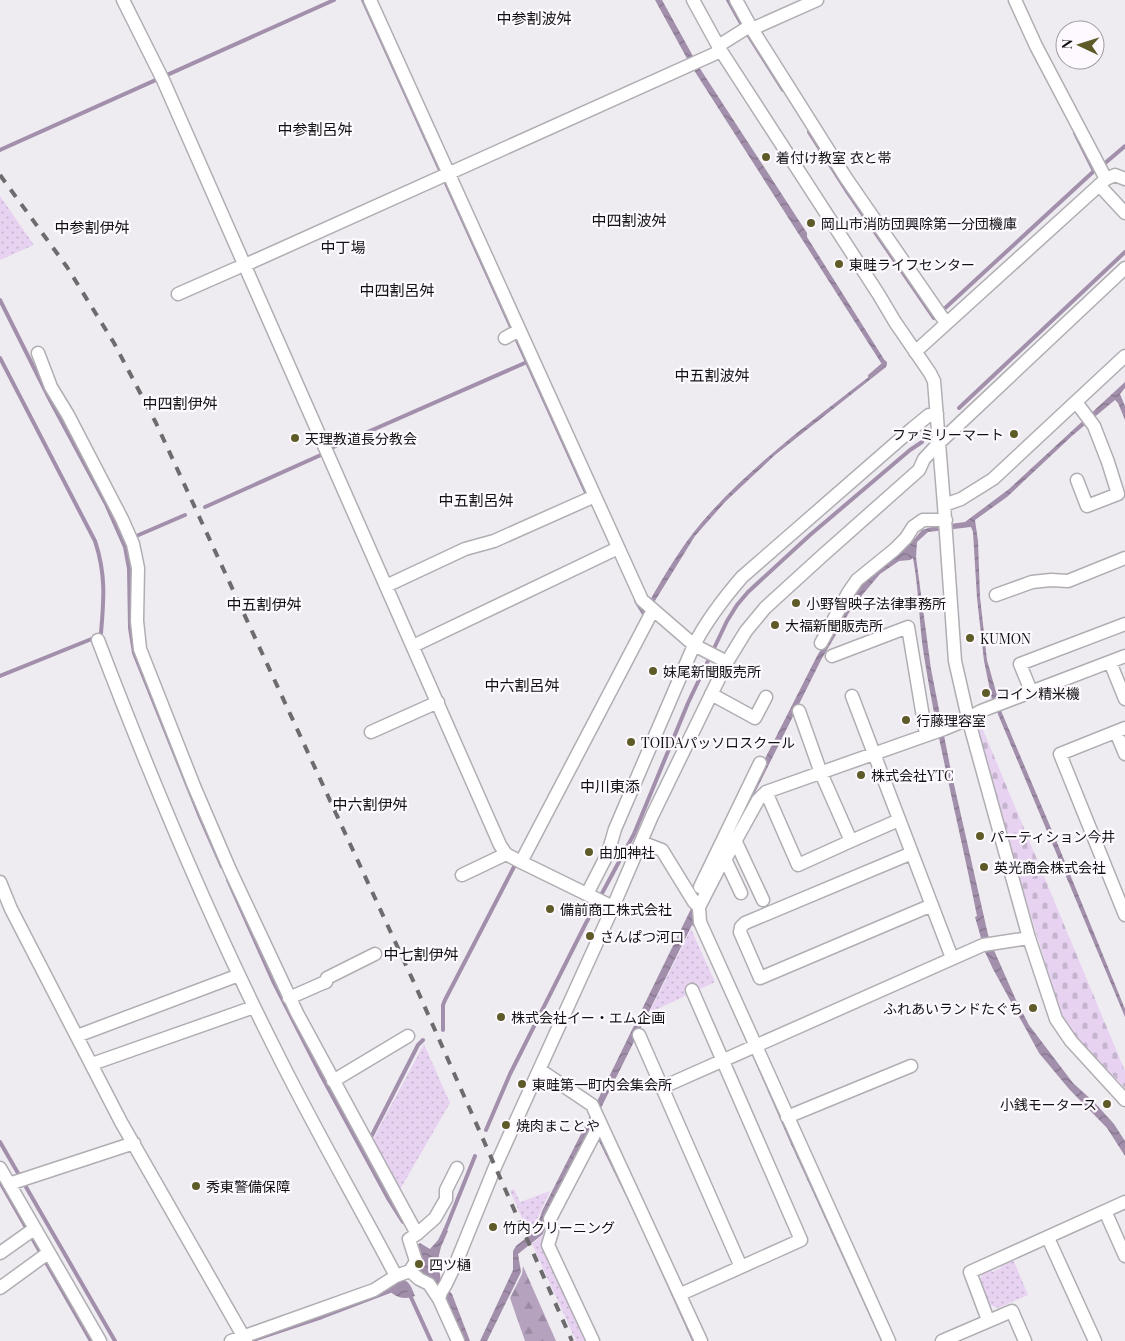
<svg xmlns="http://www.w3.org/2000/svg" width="1125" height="1341" viewBox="0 0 1125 1341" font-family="'Playfair Display','Noto Sans JP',serif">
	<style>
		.grass { fill: url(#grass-dots) }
		.forest { fill: url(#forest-firs) }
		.cemetery { fill: url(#cemetery-stones) }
		.water { fill: url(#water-waves) }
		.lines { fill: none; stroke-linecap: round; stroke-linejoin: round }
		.stream { stroke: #a28fab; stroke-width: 4 }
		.minor-casing { stroke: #b1aeb3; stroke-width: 15 }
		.minor { stroke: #fff; stroke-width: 12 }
		.rail { stroke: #6d6b6e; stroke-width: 4; stroke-dasharray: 9 9; stroke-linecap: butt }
		.poi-dot { fill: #5f5b28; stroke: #fdf9ff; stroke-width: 2 }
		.labels { text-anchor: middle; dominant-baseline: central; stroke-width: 4.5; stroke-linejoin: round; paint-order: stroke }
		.poi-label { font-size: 14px; fill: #121113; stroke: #fdf9ff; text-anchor: start }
		.neighbourhood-label { font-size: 15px; fill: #121113; stroke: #fdf9ff }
	</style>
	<defs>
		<pattern id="grass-dots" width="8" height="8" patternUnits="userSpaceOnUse" patternTransform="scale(1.25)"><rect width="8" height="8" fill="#e7d3f1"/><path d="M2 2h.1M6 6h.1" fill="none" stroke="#c5b4ce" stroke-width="1.8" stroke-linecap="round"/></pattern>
		<pattern id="forest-firs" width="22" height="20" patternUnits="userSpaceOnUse" patternTransform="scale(1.25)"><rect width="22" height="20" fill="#b5a2bf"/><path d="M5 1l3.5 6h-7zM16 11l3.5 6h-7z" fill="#9b8aa3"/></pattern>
		<pattern id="cemetery-stones" width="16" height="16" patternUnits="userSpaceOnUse" patternTransform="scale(1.25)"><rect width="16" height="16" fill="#e7d3f1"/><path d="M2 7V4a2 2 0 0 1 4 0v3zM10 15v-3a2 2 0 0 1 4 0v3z" fill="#c5b4ce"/></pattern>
		<pattern id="water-waves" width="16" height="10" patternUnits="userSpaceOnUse" patternTransform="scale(1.25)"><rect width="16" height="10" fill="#a28fab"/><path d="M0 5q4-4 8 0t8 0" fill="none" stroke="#83738a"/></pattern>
	</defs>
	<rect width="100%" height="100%" fill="#efecf1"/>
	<path class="grass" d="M0 196 34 245 0 260Z
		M691 929 715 982 649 1013Z
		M424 1044 450 1103 398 1193 371 1143Z
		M514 1189 520 1202 550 1191 537 1219 535 1230 529 1234 510 1191Z
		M548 1220 549 1229 587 1341H576L532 1244 544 1234Z
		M1013 1259 1028 1295 998 1308 990 1305 980 1282 982 1273 991 1269 992 1272 1001 1268 1000 1265Z"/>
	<path class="forest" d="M523 1266 556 1341H525L510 1298 522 1274Z"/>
	<path class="cemetery" d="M978 725H981L1125 1071V1088L1064 1025 975 731Z"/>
	<path class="water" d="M655 0H662L699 67 807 233V237L887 364 886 367 775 455 725 502 695 536 653 604 649 602C665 574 681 547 702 522 754 462 820 415 883 366L690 64Z
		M1125 382V388L1120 394 1125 406V420L1118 403 1115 400 1073 435 1007 497 975 520 978 541 980 597 987 660 1002 713 1056 840 1125 1009V1017L992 700 984 661 977 598 973 532 971 527 928 532 917 542 916 557 931 669 951 771 989 939 1016 1000 1029 1025 1073 1083 1095 1103 1114 1124 1125 1141V1156L1107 1128 1069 1089 1039 1053 993 969 985 952 975 917 977 916C960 830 938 744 924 656 919 624 919 590 913 558L910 560 899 561 880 574 853 606 821 660 696 911 885 1341H881L790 1142 697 929 692 925 596 1118 698 1341H692L639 1223 593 1129 548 1216 543 1234 518 1254 521 1272 487 1341H480L513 1270V1251L516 1246 536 1230 542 1211 586 1124 747 794 817 656 857 589 872 572 910 544 922 530 935 526 965 522 1009 489Z
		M444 1228 448 1231 441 1247 438 1259 441 1282 452 1294 470 1341H461L447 1307 446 1299 432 1280 419 1270 422 1265 417 1246 420 1243 430 1249 438 1240Z
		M402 1279C410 1281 412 1289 415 1296 405 1300 395 1298 388 1289Z"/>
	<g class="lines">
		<path class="stream" d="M363 0 588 497
			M728 0 742 25 783 90
			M809 132 846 190 934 318 937 316
			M1075 133 1094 171
			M0 150 334 0
			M0 300 50 400 106 504 125 547 129 569 130 628 134 653 200 817 222 867
			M943 310 1094 171 1104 164 1125 146
			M0 358 95 541C106 574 104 599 101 633L99 636 0 676
			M870 376 885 363 884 362
			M959 408 1125 252
			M329 449 527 362
			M205 507 323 454
			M134 537 185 515
			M636 601 644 614
			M228 880 273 981 321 1075 389 1200 403 1222
			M443 1030V1005L445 1000 516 863
			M486 1130 510 1074 586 923 634 834 688 703 727 621 737 605 748 592 810 535 910 450 922 442
			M369 1141 418 1045 423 1040
			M0 1142 115 1341
			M0 1182 91 1341
			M444 1233 475 1156
			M409 1293 431 1341
			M250 1341 322 1317 393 1290"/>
		<defs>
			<path id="minor" d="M123 0 163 80 500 845 506 854 519 861 613 907
				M370 0 642 600 694 645 727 662
				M693 0 721 51 879 295 895 322 930 373 934 381 944 505 955 661 968 718 1029 938 1056 1019 1071 1041 1125 1100
				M736 0 752 29 846 178 946 323
				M1015 0 1036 46 1106 179
				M752 29 817 0
				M718 46 750 26
				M1099 185 1125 213
				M245 265 721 51
				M178 294 237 268
				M505 338 519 330
				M915 352 1106 179 1115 175 1125 179
				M38 353 51 387 68 415 122 519 133 544 138 568 137 621 140 649 194 786 230 870 297 1013 417 1234 409 1239 416 1261 410 1271
				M1076 402 1094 426 1108 462 1118 494 1087 506 1077 480
				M944 505 961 499 993 479 1125 356
				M386 586 465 549 494 541 595 496
				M996 595 1032 582 1051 580 1068 581 1125 558
				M98 640C151 779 208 916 275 1049 313 1126 356 1200 396 1276
				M821 643 848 593 857 580 894 550 906 538 913 527 923 520H946
				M413 646 618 548
				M832 656 908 627 926 735
				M1110 662 1125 699
				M1031 691 1020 664 1125 624
				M711 694 755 718 766 697
				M852 696 952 958
				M1125 728 1060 754 1125 915
				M371 732 438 702
				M1116 732 1125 754
				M766 792 798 865 851 841 821 773 799 711
				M735 840 763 900
				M851 841 899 820
				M641 842 662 850 694 902 699 907
				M912 853 745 923 741 927 740 932 760 978 932 905
				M725 859 741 893
				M521 862 653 610
				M462 875 506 854
				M0 882 11 909 121 1122 246 1341
				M700 887 760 763
				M587 894 608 853 615 829 694 645C707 620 723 599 742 577L913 428 929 415 937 414
				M289 998 323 983 326 982 327 978 375 954
				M639 1035 741 1267
				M77 1036 239 975
				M92 1064 254 1007
				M540 1070 592 1105 701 1341
				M333 1081 408 1036
				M663 1087 983 945 1029 938
				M787 1117 911 1066
				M0 1168 100 1341
				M9 1184 134 1143
				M1105 1211 1125 1256
				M417 1234 435 1218 446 1199V1190L457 1168
				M1048 1238 1095 1341
				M0 1253 34 1229
				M0 1288 48 1253
				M681 1294 801 1240 692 990
				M439 1299 458 1341
				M988 1320 970 1272 1125 1202
				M231 1341 374 1290 396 1276 410 1271 419 1279 429 1284 439 1299 441 1292 446 1284 456 1263 495 1167 613 907 652 816 727 662 746 631 765 608 822 556 919 470 924 459 939 443 1125 268
				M593 1341 548 1245 552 1232 550 1219 595 1133 602 1128
				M889 1341 700 922 699 907 720 866 726 858 758 800 766 792 944 729 961 722 981 711 1125 656
				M942 1341 1012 1311 1025 1341"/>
		</defs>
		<use href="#minor" class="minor-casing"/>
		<use href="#minor" class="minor"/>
		<path class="rail" d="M0 175 67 267 114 343 156 423 416 987 572 1341"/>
	</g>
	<g class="poi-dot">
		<circle cx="766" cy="157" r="5"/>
		<circle cx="811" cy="223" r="5"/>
		<circle cx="839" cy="264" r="5"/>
		<circle cx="1014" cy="434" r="5"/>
		<circle cx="295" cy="438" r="5"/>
		<circle cx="796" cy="603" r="5"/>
		<circle cx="775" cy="625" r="5"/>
		<circle cx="970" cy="638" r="5"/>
		<circle cx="653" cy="671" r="5"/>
		<circle cx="986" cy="693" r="5"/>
		<circle cx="906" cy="720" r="5"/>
		<circle cx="631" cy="742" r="5"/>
		<circle cx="861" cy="775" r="5"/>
		<circle cx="980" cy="836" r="5"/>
		<circle cx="589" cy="852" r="5"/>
		<circle cx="984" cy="867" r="5"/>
		<circle cx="550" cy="909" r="5"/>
		<circle cx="590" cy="936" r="5"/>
		<circle cx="1033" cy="1008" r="5"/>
		<circle cx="501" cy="1017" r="5"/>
		<circle cx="522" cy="1084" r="5"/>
		<circle cx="1107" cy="1104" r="5"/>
		<circle cx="506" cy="1125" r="5"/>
		<circle cx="196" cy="1186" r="5"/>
		<circle cx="493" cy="1227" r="5"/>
		<circle cx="419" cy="1264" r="5"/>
	</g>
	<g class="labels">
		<g class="poi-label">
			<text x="776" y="157">着付け教室 衣と帯</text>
			<text x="821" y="223">岡山市消防団興除第一分団機庫</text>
			<text x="849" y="264">東畦ライフセンター</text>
			<text x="1004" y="434" text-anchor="end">ファミリーマート</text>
			<text x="305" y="438">天理教道長分教会</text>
			<text x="806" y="603">小野智映子法律事務所</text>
			<text x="785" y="625">大福新聞販売所</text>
			<text x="980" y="638">KUMON</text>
			<text x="663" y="671">妹尾新聞販売所</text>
			<text x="996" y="693">コイン精米機</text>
			<text x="916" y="720">行藤理容室</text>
			<text x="641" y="742">TOIDAパッソロスクール</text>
			<text x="871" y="775">株式会社YTC</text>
			<text x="990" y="836">パーティション今井</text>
			<text x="599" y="852">由加神社</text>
			<text x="994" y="867">英光商会株式会社</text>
			<text x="560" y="909">備前商工株式会社</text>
			<text x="600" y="936">さんぱつ河口</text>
			<text x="1023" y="1008" text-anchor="end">ふれあいランドたぐち</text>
			<text x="511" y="1017">株式会社イー・エム企画</text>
			<text x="532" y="1084">東畦第一町内会集会所</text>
			<text x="1097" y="1104" text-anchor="end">小銭モータース</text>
			<text x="516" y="1125">焼肉まことや</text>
			<text x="206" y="1186">秀東警備保障</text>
			<text x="503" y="1227">竹内クリーニング</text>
			<text x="429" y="1264">四ツ樋</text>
		</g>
		<g class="neighbourhood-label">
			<text x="534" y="18">中参割波舛</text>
			<text x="315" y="129">中参割呂舛</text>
			<text x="629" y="220">中四割波舛</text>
			<text x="92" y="227">中参割伊舛</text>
			<text x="343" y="247">中丁場</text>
			<text x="397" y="290">中四割呂舛</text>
			<text x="712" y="375">中五割波舛</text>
			<text x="180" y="403">中四割伊舛</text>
			<text x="476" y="500">中五割呂舛</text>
			<text x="264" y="604">中五割伊舛</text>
			<text x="522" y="685">中六割呂舛</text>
			<text x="610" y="786">中川東添</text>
			<text x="370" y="804">中六割伊舛</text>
			<text x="421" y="954">中七割伊舛</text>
		</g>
	</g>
	<g transform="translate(1080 45) rotate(274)"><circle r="24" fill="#fdf9ff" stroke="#9f9ca1"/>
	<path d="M0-4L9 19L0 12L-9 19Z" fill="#5f5b28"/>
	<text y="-8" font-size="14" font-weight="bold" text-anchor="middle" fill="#121113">N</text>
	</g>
</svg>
